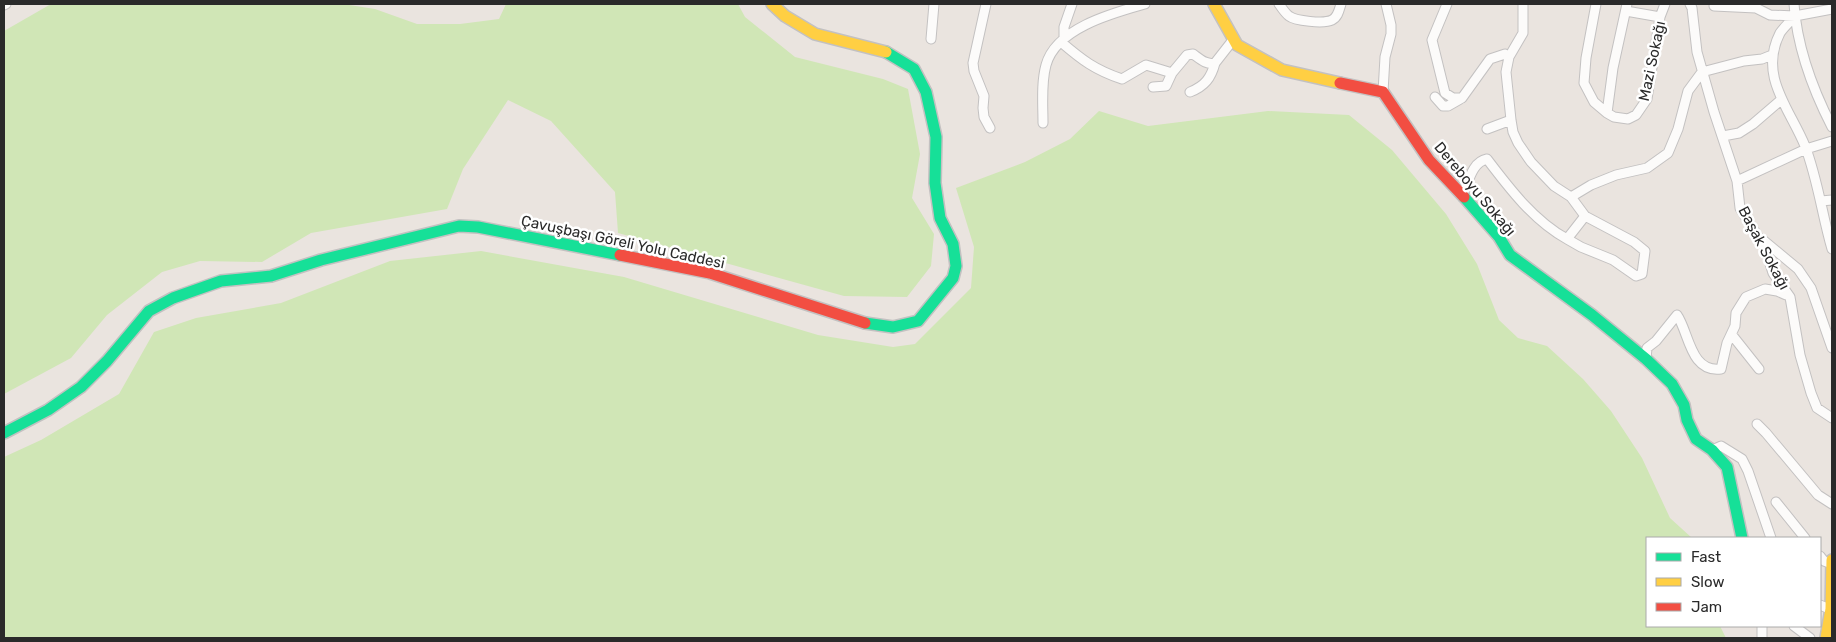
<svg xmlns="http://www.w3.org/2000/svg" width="1836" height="642" viewBox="0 0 1836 642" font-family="Rubik,sans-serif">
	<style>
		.green { fill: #d0e6b6 }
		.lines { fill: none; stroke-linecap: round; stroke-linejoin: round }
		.street-casing { stroke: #c3c1c1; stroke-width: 11 }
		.fast-casing { stroke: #c3c1c1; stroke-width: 14 }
		.slow-casing { stroke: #c3c1c1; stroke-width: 14 }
		.jam-casing { stroke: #c3c1c1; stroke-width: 14 }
		.street { stroke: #fcfbfa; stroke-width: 9 }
		.fast { stroke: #16e098; stroke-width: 11 }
		.slow { stroke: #ffcf43; stroke-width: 11 }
		.jam { stroke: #f24e42; stroke-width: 11 }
		.labels { text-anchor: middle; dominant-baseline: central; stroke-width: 5; stroke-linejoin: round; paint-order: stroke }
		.street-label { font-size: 15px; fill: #2a2a2a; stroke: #fff }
	</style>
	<rect width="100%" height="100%" fill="#eae4df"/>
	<path class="green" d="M51 4H343L375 9 417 24H460L499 19 506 4H738L745 17 795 57 883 79 908 89 920 154 912 198 934 234 931 266 907 297 844 296 618 233 615 192 551 121 508 100 463 169 447 209 311 233 262 262 200 261 162 272 107 315 71 358 4 394V31Z
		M1099 111 1148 126 1268 111 1349 115 1392 150 1446 214 1477 264 1499 320 1518 338 1547 346 1583 379 1611 411 1642 458 1670 518 1692 538H1647V626H1720L1726 638H4V457L41 440 119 394 154 332 196 318 281 303 390 261 481 251 624 277 818 335 893 347 915 344 971 288 974 247 956 188 1025 162 1070 139Z"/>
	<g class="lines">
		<defs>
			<path id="street" d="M986 4 973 63 974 71 984 96 983 108 984 117 990 128
				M1279 4C1282 8 1285 13 1289 16 1295 21 1324 24 1332 20 1338 17 1339 10 1341 4
				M1447 4 1432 40 1445 93 1453 98H1462L1490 59 1505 54 1509 57
				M1523 4V33L1509 57 1506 72 1511 120 1513 132 1518 143 1531 162 1554 186 1571 197 1585 216 1634 242 1645 251 1642 274 1636 276 1613 260 1581 247 1567 239
				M1596 4 1586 58 1584 83 1594 102 1607 113 1614 117 1628 119 1636 115 1647 99 1660 17 1665 4
				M1690 4 1692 8 1697 52 1714 112 1737 181 1740 208 1765 248 1773 273 1790 297 1800 355 1811 393 1817 408 1832 418
				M1794 4C1797 47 1812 88 1832 127
				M4 5 6 4
				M1714 6 1756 8 1770 15 1795 16 1832 9
				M1626 11 1660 17
				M1795 16C1791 21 1784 27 1780 33 1758 76 1790 109 1805 146 1818 180 1822 215 1832 249
				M1064 38V27L1072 4
				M931 39 934 4
				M1061 42C1082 60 1095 70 1122 79L1146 65 1172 73
				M1702 72 1744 61 1762 59 1772 55
				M1153 87 1166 86 1172 73 1187 55 1193 54C1200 59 1206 65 1215 63L1233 40
				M1190 92C1205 86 1211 78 1215 63
				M1383 92 1385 57 1391 34V25L1386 4
				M1435 97 1443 106H1448L1462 98
				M1607 113 1613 68 1627 4
				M1043 123C1043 105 1041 83 1046 65 1056 28 1113 13 1145 4
				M1487 129 1511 120
				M1723 136 1739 133 1753 124 1781 100
				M1737 181 1806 149 1832 141
				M1463 194C1469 181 1472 162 1487 159 1509 188 1534 221 1567 239L1585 216
				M1571 197 1591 185 1616 175 1647 168 1668 153 1678 129 1688 91 1702 72
				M1821 201 1832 200
				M1763 240 1798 269 1811 288 1832 348
				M1732 335 1759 369
				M1646 359 1647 348 1656 341 1677 315C1689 332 1690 373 1721 369L1727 343 1735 326 1736 313 1746 297 1765 289 1777 291 1786 295
				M1757 424 1766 433 1818 495 1832 504
				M1712 450 1721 446 1742 459 1748 471 1771 538
				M1776 502 1805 538
				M1820 556 1824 561 1832 564
				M1820 605 1832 610
				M1762 626V638
				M1794 626 1810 638"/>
			<path id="fast" d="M1464 197 1499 237 1510 255 1592 315 1646 359 1672 384 1684 405 1687 420 1696 439 1712 450 1727 467 1742 538
				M865 323 893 327 918 321 953 278 956 266 953 244 940 218 935 183 936 137 926 92 914 69 886 52
				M4 433 48 410 81 387 107 361 149 311 173 298 221 281 271 276 321 260 459 226 478 227 620 255"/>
			<path id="slow" d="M772 4 785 16 815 34 886 52
				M1214 4 1237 45 1282 70 1340 83
				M1826 638 1831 609 1832 560"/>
			<path id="jam" d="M1340 83 1383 92 1429 160 1464 197
				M620 255 710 273 865 323"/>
		</defs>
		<use href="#street" class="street-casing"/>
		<use href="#fast" class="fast-casing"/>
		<use href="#slow" class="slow-casing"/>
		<use href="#jam" class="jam-casing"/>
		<use href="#street" class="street"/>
		<use href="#fast" class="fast"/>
		<use href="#slow" class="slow"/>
		<use href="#jam" class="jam"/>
	</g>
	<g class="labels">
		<g class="street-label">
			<text transform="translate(1652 61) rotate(-78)">Mazi Sokağı</text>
			<text transform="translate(1475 189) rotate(50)">Dereboyu Sokağı</text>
			<text transform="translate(623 242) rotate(12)">Çavuşbaşı Göreli Yolu Caddesi</text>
			<text transform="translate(1764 248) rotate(62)">Başak Sokağı</text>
		</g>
	</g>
	<rect width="1836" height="642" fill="none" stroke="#2a2a2a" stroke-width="10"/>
	<rect x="1646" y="537" width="175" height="90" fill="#ffffff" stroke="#aaaaaa"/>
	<rect x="1656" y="553" width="25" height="8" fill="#16e098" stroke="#aaaaaa"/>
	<text x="1691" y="562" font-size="15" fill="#2a2a2a">Fast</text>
	<rect x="1656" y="578" width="25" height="8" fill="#ffcf43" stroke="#aaaaaa"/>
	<text x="1691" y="587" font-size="15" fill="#2a2a2a">Slow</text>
	<rect x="1656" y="603" width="25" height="8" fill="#f24e42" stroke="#aaaaaa"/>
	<text x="1691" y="612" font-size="15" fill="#2a2a2a">Jam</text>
</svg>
